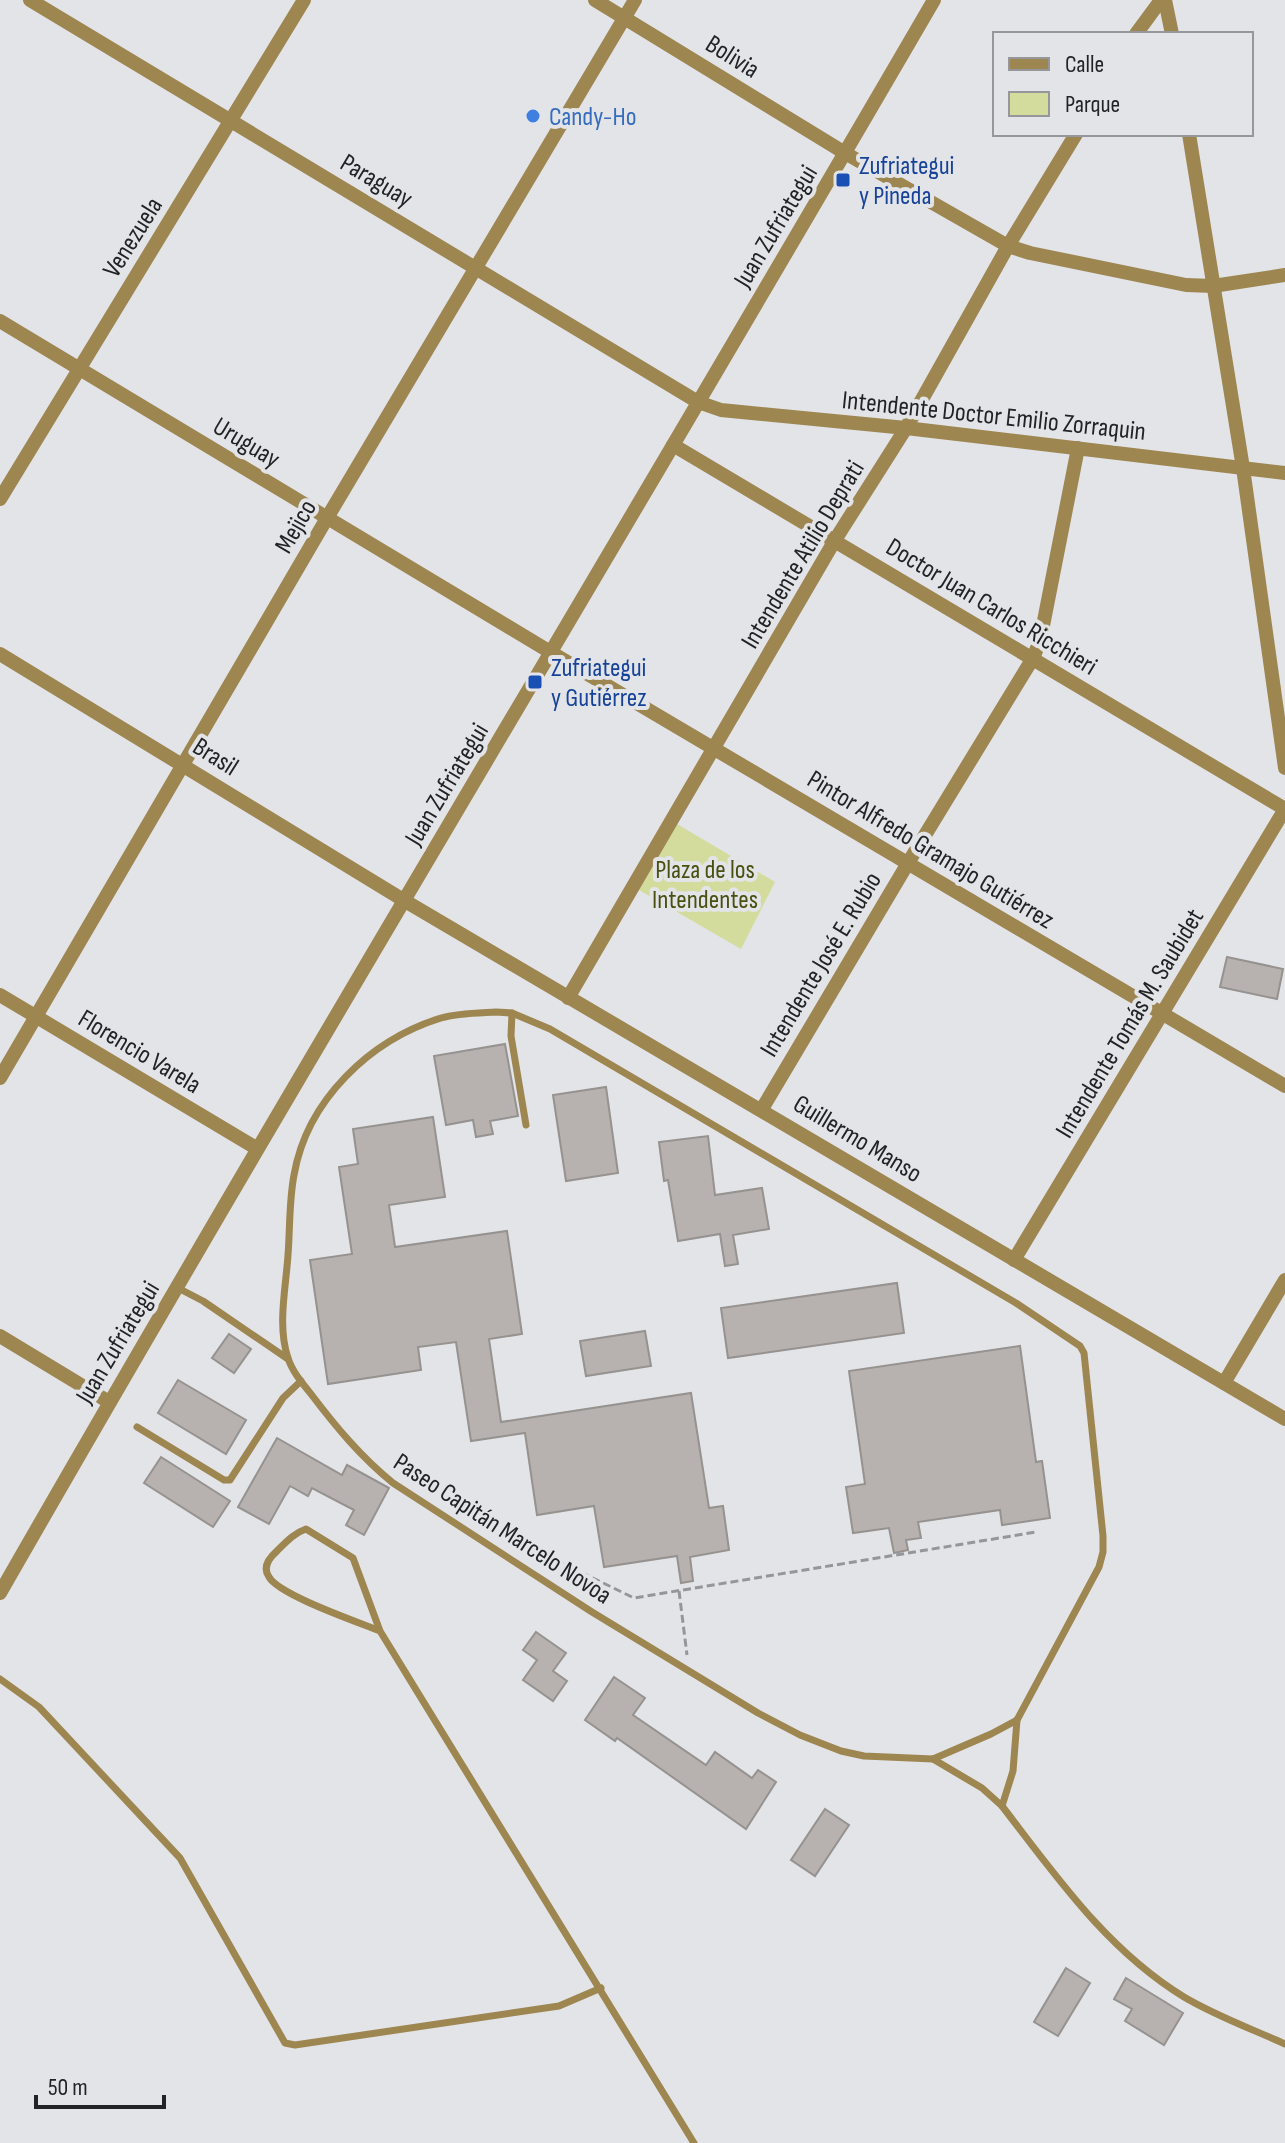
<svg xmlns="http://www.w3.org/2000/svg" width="1285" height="2143" viewBox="0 0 1285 2143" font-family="'Sofia Sans Condensed',sans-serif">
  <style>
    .green { fill: #d3dc9c }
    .building { fill: #b7b2b0; stroke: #96928f; stroke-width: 2 }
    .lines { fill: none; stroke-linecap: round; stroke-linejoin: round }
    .path { stroke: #949699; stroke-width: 3; stroke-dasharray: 8 4; stroke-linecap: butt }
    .service { stroke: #9e8651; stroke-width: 7 }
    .minor { stroke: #9e8651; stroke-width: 14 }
    .shop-dot { fill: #3f7fe0; stroke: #e2e4e8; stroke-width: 3 }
    .transit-dot { fill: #1a4fb4; stroke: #e2e4e8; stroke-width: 3 }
    .labels { text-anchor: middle; stroke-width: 8; stroke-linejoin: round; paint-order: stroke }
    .street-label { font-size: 26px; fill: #222324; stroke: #e2e4e8 }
    .shop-label { font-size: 26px; fill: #366cbe; stroke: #e2e4e8; text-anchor: start }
    .transit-label { font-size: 26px; fill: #164399; stroke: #e2e4e8; text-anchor: start }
    .park-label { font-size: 26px; fill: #494f0f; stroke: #e2e4e8 }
  </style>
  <rect width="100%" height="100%" fill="#e2e4e8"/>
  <!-- green -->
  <path class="green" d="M677 824 775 882 741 949 639 890Z"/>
  <!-- building -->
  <g class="building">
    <path d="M1227 957 1283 969 1277 999 1220 987Z"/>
    <path d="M505 1044 518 1116 490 1121 493 1134 476 1137 473 1120 446 1125 434 1056Z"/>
    <path d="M606 1087 618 1173 566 1181 553 1095Z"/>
    <path d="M433 1117 445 1197 389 1205 395 1247 507 1231 522 1334 489 1339 501 1422 691 1393 709 1508 723 1506 729 1550 690 1557 693 1581 681 1583 677 1556 604 1567 594 1506 537 1515 525 1433 471 1441 456 1342 418 1347 421 1370 328 1384 310 1260 352 1254 339 1167 358 1164 353 1129Z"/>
    <path d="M708 1136 715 1195 762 1188 769 1229 733 1235 738 1264 725 1266 720 1234 678 1241 668 1180 664 1181 659 1142Z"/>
    <path d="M897 1283 904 1333 728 1358 721 1308Z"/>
    <path d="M645 1331 651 1366 586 1376 580 1341Z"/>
    <path d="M229 1334 251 1349 234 1373 212 1358Z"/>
    <path d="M1020 1346 1036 1462 1042 1461 1050 1518 1002 1525 1000 1510 918 1522 921 1538 906 1540 908 1550 894 1553 889 1528 853 1533 846 1487 865 1484 849 1371Z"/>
    <path d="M178 1380 246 1420 226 1454 158 1413Z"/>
    <path d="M277 1438 342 1475 347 1465 389 1488 364 1535 346 1525 354 1510 312 1488 308 1496 290 1486 269 1524 238 1507Z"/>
    <path d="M161 1457 230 1501 213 1527 144 1483Z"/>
    <path d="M536 1632 566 1653 553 1671 567 1681 553 1701 523 1680 537 1660 523 1650Z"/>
    <path d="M614 1677 645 1698 633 1715 706 1765 715 1752 752 1778 758 1770 776 1782 746 1829 617 1738 615 1741 585 1720Z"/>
    <path d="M825 1809 849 1825 815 1876 791 1860Z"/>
    <path d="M1066 1968 1090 1983 1058 2036 1034 2022Z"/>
    <path d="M1126 1978 1183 2013 1164 2045 1125 2021 1132 2009 1114 1999Z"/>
  </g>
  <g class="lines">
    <!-- path -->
    <g class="path">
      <path d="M560 1562 634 1598 1036 1532"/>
      <path d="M679 1591 687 1655"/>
    </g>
    <!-- service -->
    <g class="service">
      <path d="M496 1012 512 1013 550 1029 1016 1303 1080 1346 1084 1353 1103 1536V1552L1099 1567 1017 1720 991 1734 933 1759 864 1756 841 1751 800 1735 758 1713 592 1612 393 1483C361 1457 336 1427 311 1394 302 1383 292 1371 288 1358 277 1326 286 1287 288 1255 290 1229 289 1201 294 1175 307 1100 370 1040 441 1018 458 1013 478 1013 496 1012Z"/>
      <path d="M512 1013 511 1036 526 1125"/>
      <path d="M178 1288 203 1301 288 1359"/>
      <path d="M137 1427 224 1480H230L283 1398 301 1381"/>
      <path d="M380 1631C358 1622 279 1595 269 1577 262 1567 269 1558 277 1551 286 1542 294 1533 306 1529L353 1558 380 1631 694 2143"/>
      <path d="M0 1679 39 1707 180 1858 285 2043 295 2045 559 2006 601 1988"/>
      <path d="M1017 1720 1013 1771 1002 1806C1056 1876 1107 1950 1184 1997 1216 2016 1252 2029 1285 2044"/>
      <path d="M933 1759 982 1788 1002 1806"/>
    </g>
    <!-- minor -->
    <g class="minor">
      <path d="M30 0 698 402 721 410 906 428 1285 473"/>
      <path d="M595 0 845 153 1008 246 1030 253 1186 285 1213 286 1285 275"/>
      <path d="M1165 0 1172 34"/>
      <path d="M1136 34 1161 0"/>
      <path d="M1189 134 1243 468 1285 768"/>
      <path d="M0 321 552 653 1285 1086"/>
      <path d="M673 445 1285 809 1014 1260"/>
      <path d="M0 499 304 0"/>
      <path d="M0 654 405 901 1285 1419"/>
      <path d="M0 995 256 1148"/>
      <path d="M568 998 835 540 906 428 1008 246 1076 134"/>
      <path d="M0 1078 327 518 635 0"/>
      <path d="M762 1109 908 863 1033 658 1040 641 1078 448"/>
      <path d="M0 1336 109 1402"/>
      <path d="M1224 1383 1285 1280"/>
      <path d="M0 1593C306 1059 625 532 934 0"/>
    </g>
  </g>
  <!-- markers -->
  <circle class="shop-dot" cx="533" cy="116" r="8"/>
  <g class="transit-dot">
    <rect x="835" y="172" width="16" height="16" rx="4"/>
    <rect x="527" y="674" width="16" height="16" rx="4"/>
  </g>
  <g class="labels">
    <!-- street labels -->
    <g class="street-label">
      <text transform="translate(733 56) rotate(32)" y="9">Bolivia</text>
      <text transform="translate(377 180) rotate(31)" y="9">Paraguay</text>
      <text transform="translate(775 226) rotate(-59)" y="9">Juan Zufriategui</text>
      <text transform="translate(132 237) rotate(-58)" y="9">Venezuela</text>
      <text transform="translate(994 415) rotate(6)" y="9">Intendente Doctor Emilio Zorraquin</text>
      <text transform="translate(247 442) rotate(31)" y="9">Uruguay</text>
      <text transform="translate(295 526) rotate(-60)" y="9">Mejico</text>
      <text transform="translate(802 554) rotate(-59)" y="9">Intendente Atilio Deprati</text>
      <text transform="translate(992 606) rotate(31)" y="9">Doctor Juan Carlos Ricchieri</text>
      <text transform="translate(216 756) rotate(32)" y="9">Brasil</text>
      <text transform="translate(446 784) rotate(-59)" y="9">Juan Zufriategui</text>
      <text transform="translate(931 849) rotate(31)" y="9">Pintor Alfredo Gramajo Gutiérrez</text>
      <text transform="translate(820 964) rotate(-59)" y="9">Intendente José E. Rubio</text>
      <text transform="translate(1129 1023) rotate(-59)" y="9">Intendente Tomás M. Saubidet</text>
      <text transform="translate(140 1051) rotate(31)" y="9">Florencio Varela</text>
      <text transform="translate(858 1138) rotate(31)" y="9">Guillermo Manso</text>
      <text transform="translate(117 1342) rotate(-59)" y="9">Juan Zufriategui</text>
      <text transform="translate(503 1528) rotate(33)" y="9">Paseo Capitán Marcelo Novoa</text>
    </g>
    <!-- shop labels -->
    <g class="shop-label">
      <text x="549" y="125">Candy-Ho</text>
    </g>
    <!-- transit labels -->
    <g class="transit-label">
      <text x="859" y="174">Zufriategui<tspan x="859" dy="30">y Pineda</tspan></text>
      <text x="551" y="676">Zufriategui<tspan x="551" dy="30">y Gutiérrez</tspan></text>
    </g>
    <!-- park labels -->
    <g class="park-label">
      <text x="705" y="878">Plaza de los<tspan x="705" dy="30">Intendentes</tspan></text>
    </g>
  </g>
  <!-- legend -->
  <rect x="993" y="32" width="260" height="104" fill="#e2e4e8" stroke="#95979a" stroke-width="2"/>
  <rect x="1009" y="58" width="40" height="12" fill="#9e8651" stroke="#95979a" stroke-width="2"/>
  <text x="1065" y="72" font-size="24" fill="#222324">Calle</text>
  <rect x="1009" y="92" width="40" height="24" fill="#d3dc9c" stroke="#95979a" stroke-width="2"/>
  <text x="1065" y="112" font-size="24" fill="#222324">Parque</text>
  <!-- scale -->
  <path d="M36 2095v12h128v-12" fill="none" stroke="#222324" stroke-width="4"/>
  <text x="48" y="2095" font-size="24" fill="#222324" stroke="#e2e4e8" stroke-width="6" paint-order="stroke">50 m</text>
</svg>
